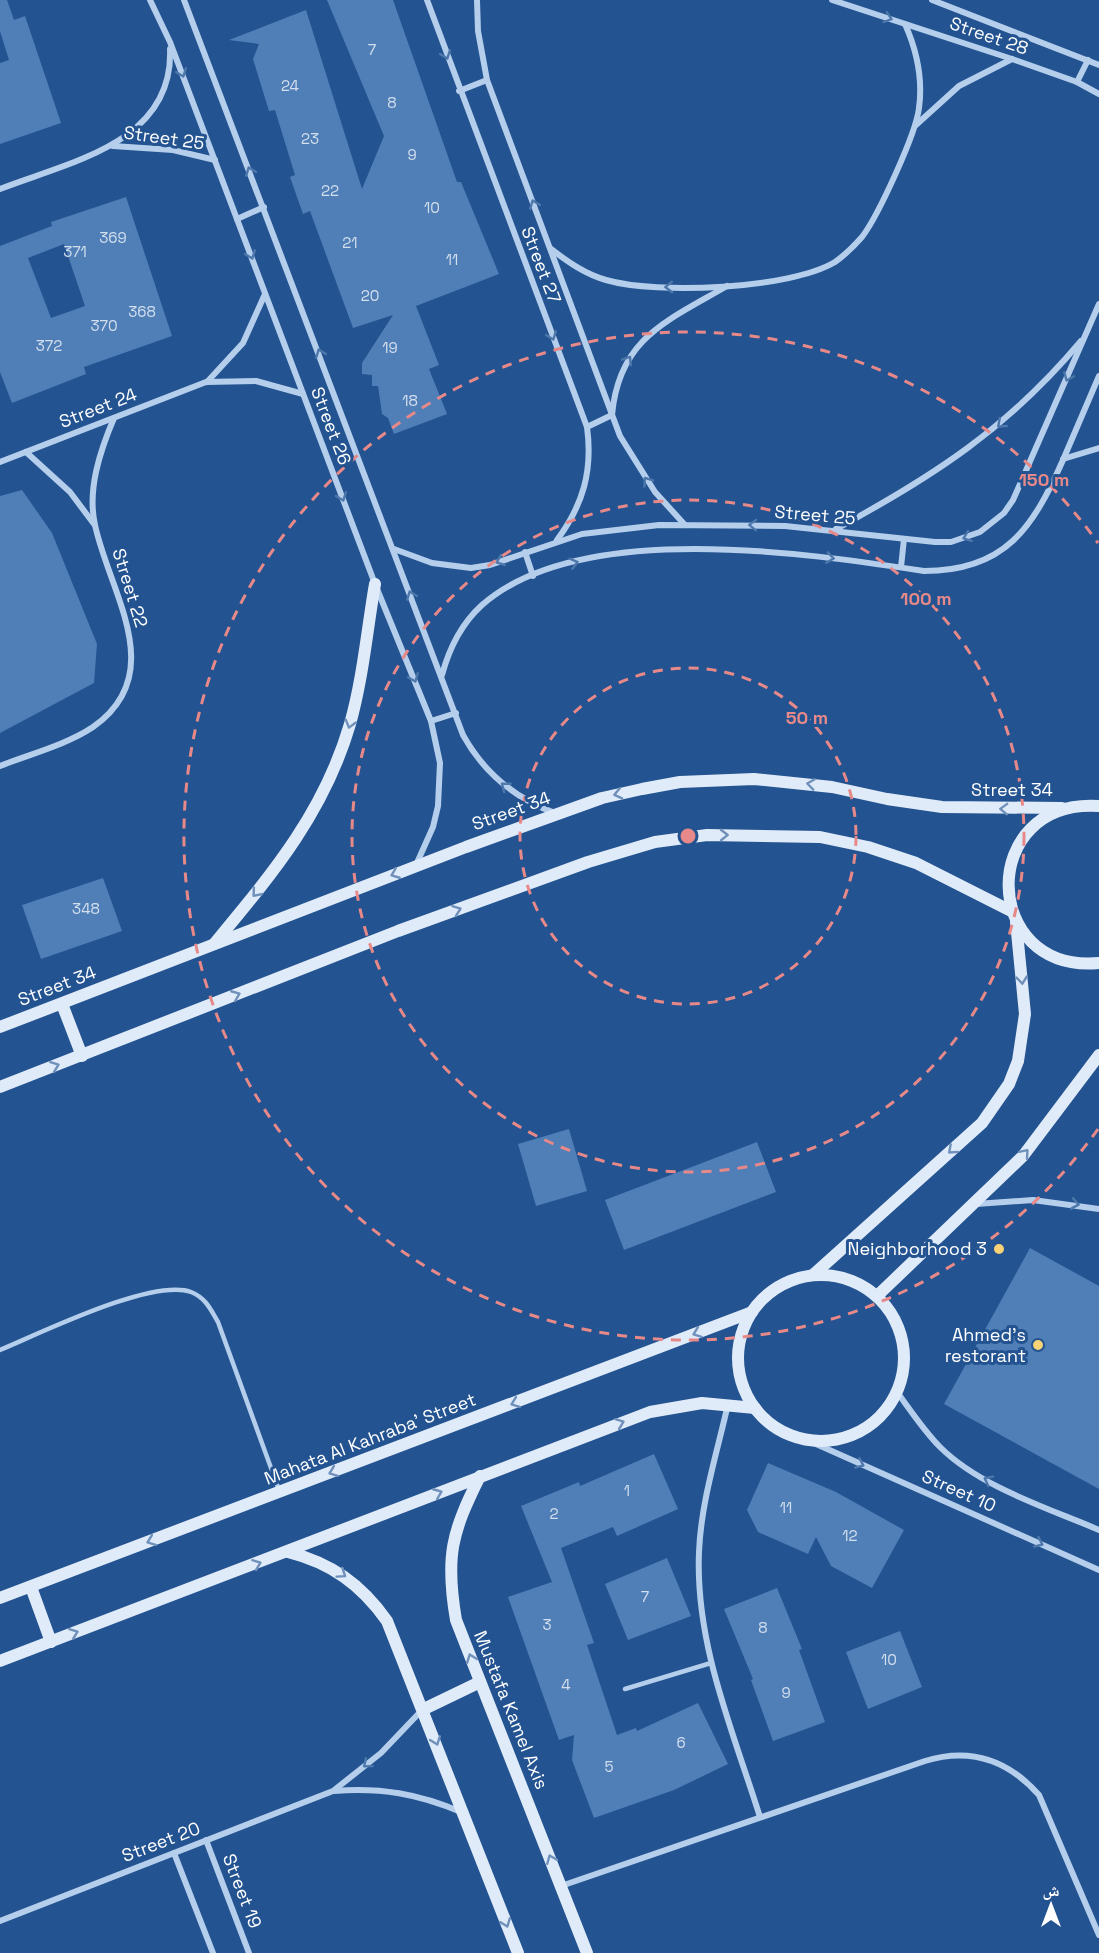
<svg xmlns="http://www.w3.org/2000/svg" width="1099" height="1953" viewBox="0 0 1099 1953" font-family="'Space Grotesk','Noto Naskh Arabic',sans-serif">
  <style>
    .building { fill: #507fb8; fill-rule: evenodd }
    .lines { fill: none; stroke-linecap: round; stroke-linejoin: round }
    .lane { stroke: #b4ceec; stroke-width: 4.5 }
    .street { stroke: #b4ceec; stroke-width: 6 }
    .secondary { stroke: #e0ebf9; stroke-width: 12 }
    .oneway { stroke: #4e78ac }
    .oneway2 { stroke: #6f90ba }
    .ring { fill: none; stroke: #e88989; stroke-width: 3; stroke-dasharray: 10 8 }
    .poi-dot { fill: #f7d277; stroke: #235390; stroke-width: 2 }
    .labels { text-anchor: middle; stroke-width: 6; stroke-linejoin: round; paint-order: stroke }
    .number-label { font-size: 15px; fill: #d3dfed }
    .street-label { font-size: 18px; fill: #fff; stroke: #235390 }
    .poi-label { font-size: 18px; fill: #fff; stroke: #235390; text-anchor: end }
    .centre { fill: #e88989; stroke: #235390; stroke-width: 3 }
    .ring-label { font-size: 18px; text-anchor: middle; font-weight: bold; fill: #e88989; stroke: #235390; stroke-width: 6; stroke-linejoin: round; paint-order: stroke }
  </style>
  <rect width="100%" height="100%" fill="#235390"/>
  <!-- building -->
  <g class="building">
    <path d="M0 0H7L14 20 25 16 61 123 0 144V63L9 60 0 31Z"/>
    <path d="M327 0H393L457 182H461L499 274 416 306 439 365 429 369 447 414 394 434 388 418 382 414 378 386H372V375L362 374V363L393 315 353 328 310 211 303 214 290 177 295 175 275 110 269 111 253 59 259 44 229 40 306 10 362 189 384 136Z"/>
    <path d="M126 197 172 336 84 367 86 374 12 403 0 372V246L52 226 51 222ZM64 244 85 306 51 318 28 258Z"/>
    <path d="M22 490 52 533 97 644 94 683 0 733V496Z"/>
    <path d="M103 878 122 931 41 959 22 905Z"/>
    <path d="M569 1129 587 1191 536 1206 518 1144Z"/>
    <path d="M757 1142 776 1192 624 1250 605 1200Z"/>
    <path d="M1030 1248 1099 1286V1489L944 1404Z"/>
    <path d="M654 1454 678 1509 617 1536 613 1527 561 1548 594 1643 587 1645 617 1735 636 1728 637 1731 698 1703 728 1764 674 1790 594 1818 572 1760 574 1735 559 1740 508 1597 552 1582 521 1506 579 1482 580 1486Z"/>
    <path d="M768 1463 836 1492 904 1530 872 1588 831 1566 816 1537 808 1554 758 1532 747 1510Z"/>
    <path d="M667 1558 691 1616 628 1640 605 1584Z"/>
    <path d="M777 1588 802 1649 799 1650 825 1722 773 1741 751 1680 753 1679 724 1609Z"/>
    <path d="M900 1631 922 1687 868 1709 846 1652Z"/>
  </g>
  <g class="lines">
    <!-- lane -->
    <g class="lane">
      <path d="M0 1350C41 1333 152 1278 191 1292 206 1298 211 1310 218 1322L279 1490"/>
      <path d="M625 1689 711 1663"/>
    </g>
    <!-- street -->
    <g class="street">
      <path d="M150 0 170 42 375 584 431 721 440 763 438 806 433 827 416 865"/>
      <path d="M184 0 463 735C484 773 514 798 555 813"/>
      <path d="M427 0 587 427C593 471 583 505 557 540"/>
      <path d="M477 0 478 31 487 80 620 436 655 492 685 525"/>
      <path d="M832 0 1012 59 1077 82 1099 94"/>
      <path d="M932 0 1099 65"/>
      <path d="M1077 82 1088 60"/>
      <path d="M459 91 487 80"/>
      <path d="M916 125 959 86 1012 59"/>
      <path d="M113 146 173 150 215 160"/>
      <path d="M0 189C69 162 174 143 170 49"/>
      <path d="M237 219 264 207"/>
      <path d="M551 249C568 262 585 274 606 280 657 295 790 289 835 262 845 255 854 246 862 237 878 216 916 134 919 108 923 79 917 51 905 24"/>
      <path d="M207 382 243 343 265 294"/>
      <path d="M587 427 612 415C619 338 667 321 727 286"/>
      <path d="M26 452 70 492 94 524"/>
      <path d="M1063 459 1099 448"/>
      <path d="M0 462 206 382 256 381 303 394"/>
      <path d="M836 529C934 476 1008 428 1081 341"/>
      <path d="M394 549 432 563 471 568 490 565 582 534 659 525 785 526 935 542H951L980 532 1004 513 1013 500 1099 304"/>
      <path d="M525 552 533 576"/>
      <path d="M901 567 904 539"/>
      <path d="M442 675C449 649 461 624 482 605 580 519 805 553 924 571 1005 571 1033 528 1063 460 1075 432 1087 404 1099 376"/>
      <path d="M431 721 456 713"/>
      <path d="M0 766C30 754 66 745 93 727 170 673 109 592 95 525 87 490 100 451 114 418"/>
      <path d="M976 1204 1033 1200 1099 1209"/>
      <path d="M897 1392C911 1411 924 1431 940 1447 980 1487 1048 1508 1099 1530"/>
      <path d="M728 1404C717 1453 701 1502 699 1552 695 1644 733 1731 760 1817"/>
      <path d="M807 1440 1099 1570"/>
      <path d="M334 1791C380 1787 419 1794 461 1812"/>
      <path d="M206 1840 249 1953"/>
      <path d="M174 1853 213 1953"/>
      <path d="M561 1886 925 1761C971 1747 1008 1760 1039 1795L1099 1935"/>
      <path d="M0 1921 333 1791 381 1753 423 1709"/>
    </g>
    <!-- secondary -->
    <g class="secondary">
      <path d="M1099 806C977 798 980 974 1099 963"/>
      <path d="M214 944C272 874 324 813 350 724 363 678 367 630 375 584"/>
      <path d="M62 1004 82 1056"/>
      <path d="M0 1027 466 847 602 798 642 789 680 782 754 779 832 787 887 799 942 807 1062 808"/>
      <path d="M0 1087 398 931 588 862 655 842 707 835 820 837 868 847 916 863 1011 911"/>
      <path d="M813 1275 982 1123 1009 1084 1018 1061 1025 1014 1016 922"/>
      <circle cx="821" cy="1358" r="83"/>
      <path d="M877 1296 1023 1156 1099 1055"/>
      <path d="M480 1476C452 1532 445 1556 456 1620L587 1953"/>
      <path d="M288 1552C331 1563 361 1584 387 1621L518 1953"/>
      <path d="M31 1587 51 1642"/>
      <path d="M0 1598 752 1312"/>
      <path d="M0 1661 650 1412 702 1403 755 1408"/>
      <path d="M424 1709 480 1682"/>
    </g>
  </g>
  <!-- one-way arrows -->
  <defs><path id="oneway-chevron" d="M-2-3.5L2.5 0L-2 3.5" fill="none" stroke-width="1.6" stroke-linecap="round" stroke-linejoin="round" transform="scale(1.5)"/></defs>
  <g class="oneway">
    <use href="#oneway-chevron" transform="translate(888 18) rotate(18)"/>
    <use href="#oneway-chevron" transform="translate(446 55) rotate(70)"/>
    <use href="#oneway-chevron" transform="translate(182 73) rotate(69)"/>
    <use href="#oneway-chevron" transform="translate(250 171) rotate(-111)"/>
    <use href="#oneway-chevron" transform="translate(534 204) rotate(-111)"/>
    <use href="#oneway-chevron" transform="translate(251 255) rotate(69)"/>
    <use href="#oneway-chevron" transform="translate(669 287) rotate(179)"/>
    <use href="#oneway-chevron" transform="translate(552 336) rotate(69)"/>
    <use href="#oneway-chevron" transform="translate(320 353) rotate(-111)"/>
    <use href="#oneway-chevron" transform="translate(628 360) rotate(-57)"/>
    <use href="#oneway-chevron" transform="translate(1068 377) rotate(113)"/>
    <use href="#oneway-chevron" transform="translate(1001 424) rotate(139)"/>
    <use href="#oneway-chevron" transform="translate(647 481) rotate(-125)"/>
    <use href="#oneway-chevron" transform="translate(342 497) rotate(69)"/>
    <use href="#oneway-chevron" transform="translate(753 525) rotate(-178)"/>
    <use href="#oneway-chevron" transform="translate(967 537) rotate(160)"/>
    <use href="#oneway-chevron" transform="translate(830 558) rotate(8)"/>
    <use href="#oneway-chevron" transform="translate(500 561) rotate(160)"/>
    <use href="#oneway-chevron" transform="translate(574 563) rotate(-14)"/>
    <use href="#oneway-chevron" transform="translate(411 595) rotate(-111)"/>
    <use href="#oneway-chevron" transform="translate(414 678) rotate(68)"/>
    <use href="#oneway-chevron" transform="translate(505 786) rotate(-142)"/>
    <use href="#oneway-chevron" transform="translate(1075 1204) rotate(10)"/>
    <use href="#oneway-chevron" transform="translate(860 1464) rotate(24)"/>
    <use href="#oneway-chevron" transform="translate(988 1480) rotate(-153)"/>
    <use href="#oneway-chevron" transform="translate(1039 1543) rotate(24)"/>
    <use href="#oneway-chevron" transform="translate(367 1764) rotate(140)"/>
  </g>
  <g class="oneway2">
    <use href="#oneway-chevron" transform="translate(350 724) rotate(106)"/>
    <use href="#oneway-chevron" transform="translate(811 784) rotate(-172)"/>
    <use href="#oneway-chevron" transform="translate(618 794) rotate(167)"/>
    <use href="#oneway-chevron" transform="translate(1004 809) rotate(-178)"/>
    <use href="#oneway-chevron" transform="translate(724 835) rotate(-1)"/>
    <use href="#oneway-chevron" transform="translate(395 874) rotate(158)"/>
    <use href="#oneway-chevron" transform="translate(256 893) rotate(130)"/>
    <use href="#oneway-chevron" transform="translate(457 910) rotate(-20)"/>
    <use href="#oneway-chevron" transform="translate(1022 980) rotate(84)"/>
    <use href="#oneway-chevron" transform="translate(236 995) rotate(-22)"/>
    <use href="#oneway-chevron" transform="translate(55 1066) rotate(-21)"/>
    <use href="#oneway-chevron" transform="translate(952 1150) rotate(138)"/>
    <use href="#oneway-chevron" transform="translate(1025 1153) rotate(-49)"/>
    <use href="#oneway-chevron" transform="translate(697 1333) rotate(159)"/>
    <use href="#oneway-chevron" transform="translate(515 1403) rotate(159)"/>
    <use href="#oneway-chevron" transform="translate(620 1423) rotate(-21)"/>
    <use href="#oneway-chevron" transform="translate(333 1472) rotate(159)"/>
    <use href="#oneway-chevron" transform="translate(438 1493) rotate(-22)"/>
    <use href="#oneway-chevron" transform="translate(151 1541) rotate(159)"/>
    <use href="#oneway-chevron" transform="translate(257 1564) rotate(-21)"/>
    <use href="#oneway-chevron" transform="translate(342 1574) rotate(34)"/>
    <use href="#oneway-chevron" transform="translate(74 1633) rotate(-21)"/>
    <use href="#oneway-chevron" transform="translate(471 1658) rotate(-111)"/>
    <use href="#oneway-chevron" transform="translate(436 1741) rotate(69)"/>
    <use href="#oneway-chevron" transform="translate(551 1859) rotate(-112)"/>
    <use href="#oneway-chevron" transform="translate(506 1923) rotate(69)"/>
  </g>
  <!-- distance rings -->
  <g class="ring">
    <circle cx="688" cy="836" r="168"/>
    <circle cx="688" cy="836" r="336"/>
    <path d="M1098 1129A504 504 0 1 1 1098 543"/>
  </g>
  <!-- markers -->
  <g class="poi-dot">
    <circle cx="999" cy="1249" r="6"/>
    <circle cx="1038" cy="1345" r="6"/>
  </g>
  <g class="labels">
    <!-- number labels -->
    <g class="number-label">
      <text x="372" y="55">7</text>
      <text x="290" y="91">24</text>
      <text x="392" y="108">8</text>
      <text x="310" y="144">23</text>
      <text x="412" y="160">9</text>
      <text x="330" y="196">22</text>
      <text x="432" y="213">10</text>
      <text x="113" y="243">369</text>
      <text x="350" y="248">21</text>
      <text x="75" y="257">371</text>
      <text x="452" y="265">11</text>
      <text x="370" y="301">20</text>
      <text x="142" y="317">368</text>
      <text x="104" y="331">370</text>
      <text x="49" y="351">372</text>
      <text x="390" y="353">19</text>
      <text x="410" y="406">18</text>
      <text x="86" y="914">348</text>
      <text x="627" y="1496">1</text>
      <text x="786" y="1513">11</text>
      <text x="554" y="1519">2</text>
      <text x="850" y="1541">12</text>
      <text x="645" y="1602">7</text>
      <text x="547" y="1630">3</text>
      <text x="763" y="1633">8</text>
      <text x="889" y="1665">10</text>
      <text x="566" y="1690">4</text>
      <text x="786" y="1698">9</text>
      <text x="681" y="1748">6</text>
      <text x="609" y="1772">5</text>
    </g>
    <!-- street labels -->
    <g class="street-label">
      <text transform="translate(989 36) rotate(19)" y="6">Street 28</text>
      <text transform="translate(164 138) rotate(8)" y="6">Street 25</text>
      <text transform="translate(541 265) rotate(69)" y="6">Street 27</text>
      <text transform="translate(98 408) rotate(-21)" y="6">Street 24</text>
      <text transform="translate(331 426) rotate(69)" y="6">Street 26</text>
      <text transform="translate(815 515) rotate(5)" y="6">Street 25</text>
      <text transform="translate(130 588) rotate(73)" y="6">Street 22</text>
      <text x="1012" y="796">Street 34</text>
      <text transform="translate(511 811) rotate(-20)" y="6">Street 34</text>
      <text transform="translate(57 986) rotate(-21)" y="6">Street 34</text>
      <text transform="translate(370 1439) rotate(-21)" y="6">Mahata Al Kahraba' Street</text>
      <text transform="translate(959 1491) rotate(24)" y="6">Street 10</text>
      <text transform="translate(511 1710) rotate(68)" y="6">Mustafa Kamel Axis</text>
      <text transform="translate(161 1842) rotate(-21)" y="6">Street 20</text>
      <text transform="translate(242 1891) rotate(69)" y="6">Street 19</text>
    </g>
    <!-- poi labels -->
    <g class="poi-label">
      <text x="987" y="1255">Neighborhood 3</text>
      <text x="1026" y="1341">Ahmed's<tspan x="1026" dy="21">restorant</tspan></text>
    </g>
  </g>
  <circle cx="688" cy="836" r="9" class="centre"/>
  <g class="ring-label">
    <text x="1044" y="486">150 m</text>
    <text x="926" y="605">100 m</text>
    <text x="807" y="724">50 m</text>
  </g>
  <!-- north arrow -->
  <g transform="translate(1051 1905)" stroke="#235390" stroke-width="4.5" paint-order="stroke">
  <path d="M0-4.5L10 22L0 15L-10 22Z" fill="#ffffff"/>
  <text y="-9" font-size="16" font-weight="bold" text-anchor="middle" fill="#ffffff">ش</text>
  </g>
</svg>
